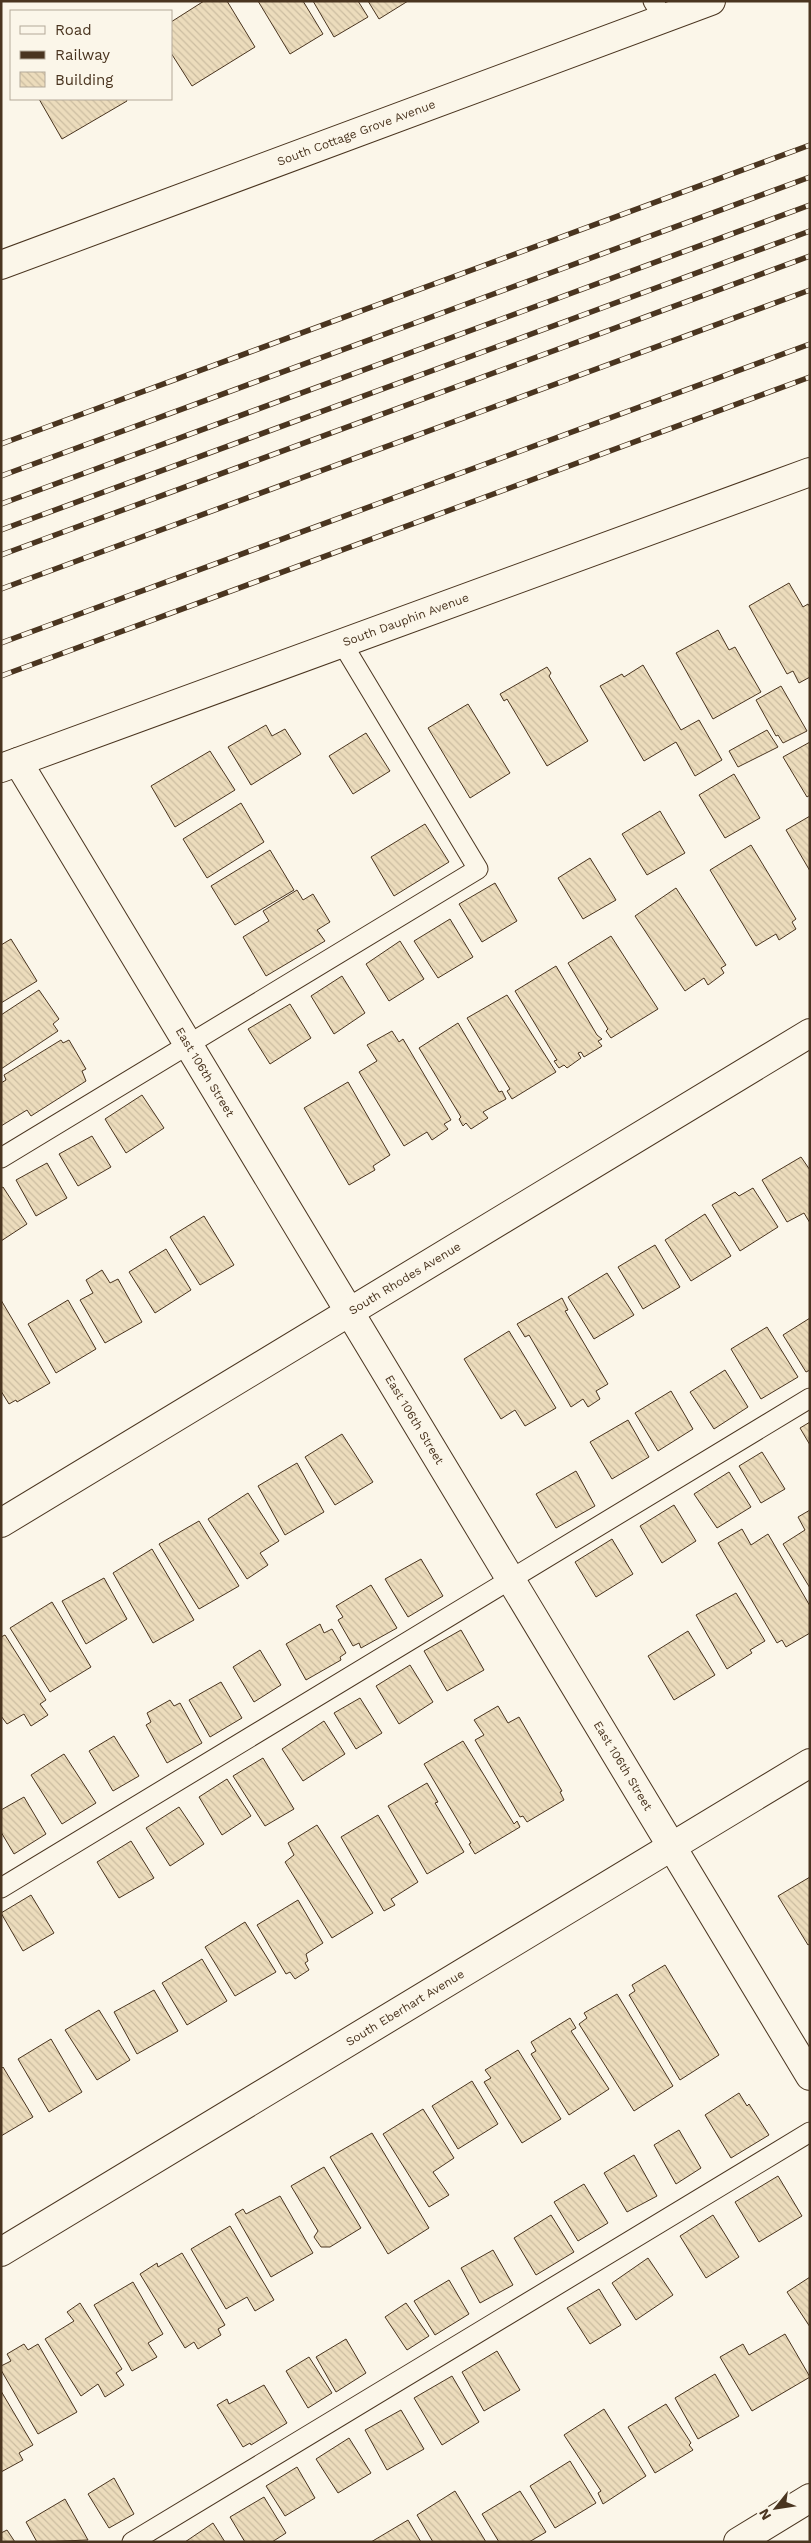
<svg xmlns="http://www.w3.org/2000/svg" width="811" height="2543" viewBox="0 0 811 2543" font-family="'Work Sans',sans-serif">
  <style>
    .building { fill: url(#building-back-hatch); stroke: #4a3520 }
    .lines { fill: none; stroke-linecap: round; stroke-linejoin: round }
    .service-casing { stroke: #4a3520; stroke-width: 21 }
    .minor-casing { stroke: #4a3520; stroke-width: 30 }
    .tertiary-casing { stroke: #4a3520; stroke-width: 30 }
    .service { stroke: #fbf6e9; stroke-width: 19 }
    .minor { stroke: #fbf6e9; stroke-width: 28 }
    .tertiary { stroke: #fbf6e9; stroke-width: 28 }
    .rail-casing { stroke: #4a3520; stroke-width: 5.5 }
    .rail { stroke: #fbf6e9; stroke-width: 4; stroke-dasharray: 11; stroke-linecap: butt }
    .labels { text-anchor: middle; stroke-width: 4; stroke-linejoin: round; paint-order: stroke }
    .street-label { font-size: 12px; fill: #4a3520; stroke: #fbf6e9 }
  </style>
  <defs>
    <pattern id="building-back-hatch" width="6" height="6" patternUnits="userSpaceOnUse" patternTransform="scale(1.25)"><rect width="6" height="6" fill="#ecdcbc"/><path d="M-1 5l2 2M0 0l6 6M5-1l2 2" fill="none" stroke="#ccbda1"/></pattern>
  </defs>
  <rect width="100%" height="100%" fill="#fbf6e9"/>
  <!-- building -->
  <g class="building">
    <path d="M204 1H227L255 47 192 86 171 53V22Z"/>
    <path d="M258 1H303L323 34 290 54Z"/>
    <path d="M313 1H358L368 17 334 37Z"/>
    <path d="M368 1H408L379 19Z"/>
    <path d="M39 99H126L127 101 62 139Z"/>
    <path d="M789 583 803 607 808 604 810 607V677L799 683 793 671 787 674 749 606Z"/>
    <path d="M718 630 729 650 735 647 761 692 713 719 676 653Z"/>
    <path d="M643 665 681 730 699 720 722 760 695 776 676 742 644 761 600 686 622 674 624 677Z"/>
    <path d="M547 667 551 673 549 676 588 741 547 766 507 699 504 701 500 694Z"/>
    <path d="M781 686 807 731 783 743 778 735 776 736 756 700Z"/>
    <path d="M468 704 510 773 470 798 428 728Z"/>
    <path d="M266 725 272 736 285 729 301 754 251 785 228 747Z"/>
    <path d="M767 730 778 747 738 767 729 751Z"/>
    <path d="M366 733 390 771 353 794 329 756Z"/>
    <path d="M810 742V795L807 797 783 757Z"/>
    <path d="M210 751 235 790 175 827 151 786Z"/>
    <path d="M734 774 760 818 725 838 699 795Z"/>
    <path d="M241 803 264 842 207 878 183 839Z"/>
    <path d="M660 811 685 853 647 875 622 834Z"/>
    <path d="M810 816V871L786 830Z"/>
    <path d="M425 824 449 862 394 896 371 857Z"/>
    <path d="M751 845 796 919 792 922 796 929 779 940 776 934 756 946 710 870Z"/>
    <path d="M270 850 294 890 235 925 211 886Z"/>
    <path d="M590 858 616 900 583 919 558 878Z"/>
    <path d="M495 883 517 921 482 942 459 904Z"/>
    <path d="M676 888 726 965 721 968 724 973 708 985 704 978 685 991 635 916Z"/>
    <path d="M297 890 303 900 313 894 330 922 317 930 325 941 266 976 243 937 269 921 263 911Z"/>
    <path d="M450 919 473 957 438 978 414 941Z"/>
    <path d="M611 936 658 1009 611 1038 606 1031 608 1029 568 963Z"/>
    <path d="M11 939 37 981 1 1003V945Z"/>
    <path d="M400 941 424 979 389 1001 366 964Z"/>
    <path d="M556 966 597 1035 602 1039 598 1041 602 1046 584 1057 581 1052 578 1053 581 1058 567 1068 564 1065 559 1068 554 1061 557 1060 515 991Z"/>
    <path d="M342 976 365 1013 334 1034 311 996Z"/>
    <path d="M39 990 59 1019 53 1024 58 1031 1 1069V1015Z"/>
    <path d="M507 995 556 1072 512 1099 507 1091 510 1089 467 1018Z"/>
    <path d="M290 1004 311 1038 270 1064 248 1029Z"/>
    <path d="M458 1023 499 1092 502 1091 506 1099 483 1112 488 1118 471 1129 466 1123 463 1126 459 1119 461 1117 419 1048Z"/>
    <path d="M392 1031 399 1042 403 1039 451 1120 444 1124 448 1129 432 1140 427 1132 404 1146 359 1072 377 1061 367 1045Z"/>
    <path d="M61 1040 63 1043 69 1040 86 1069 82 1071 86 1081 31 1116 27 1110 1 1126V1083L6 1080 4 1075Z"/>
    <path d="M348 1082 390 1155 373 1166 375 1170 349 1185 304 1108Z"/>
    <path d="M142 1095 164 1128 126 1153 105 1119Z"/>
    <path d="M92 1136 111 1167 78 1186 59 1154Z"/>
    <path d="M801 1157 810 1170V1223L804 1213 787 1222 762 1180Z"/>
    <path d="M47 1163 67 1198 36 1216 16 1180Z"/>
    <path d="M3 1187 27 1224 1 1241V1188Z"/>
    <path d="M753 1188 778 1227 740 1251 712 1205 735 1192 739 1196Z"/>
    <path d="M705 1214 731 1256 691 1281 665 1240Z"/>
    <path d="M204 1216 234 1265 200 1285 170 1237Z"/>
    <path d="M655 1245 680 1287 643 1309 618 1267Z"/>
    <path d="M166 1249 191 1290 155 1313 129 1272Z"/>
    <path d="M102 1270 110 1283 118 1279 142 1322 105 1343 80 1300 93 1293 86 1280Z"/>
    <path d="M607 1273 634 1315 594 1339 568 1297Z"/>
    <path d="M562 1298 568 1310 565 1311 608 1384 596 1391 600 1399 588 1407 583 1399 571 1407 529 1335 525 1337 517 1324Z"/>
    <path d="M1 1300 50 1383 17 1402 16 1400 9 1404 1 1391Z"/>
    <path d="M68 1300 96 1349 56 1373 28 1324Z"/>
    <path d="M810 1318V1370L806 1372 783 1335Z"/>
    <path d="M767 1327 798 1377 761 1399 731 1349Z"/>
    <path d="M509 1331 556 1408 525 1426 515 1410 501 1419 464 1359Z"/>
    <path d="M725 1370 748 1407 714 1429 690 1392Z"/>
    <path d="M671 1391 693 1429 658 1451 635 1413Z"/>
    <path d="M628 1420 649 1457 612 1479 590 1442Z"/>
    <path d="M810 1422V1445L800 1428Z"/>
    <path d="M342 1434 373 1482 335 1505 305 1457Z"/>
    <path d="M762 1452 785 1489 761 1503 739 1466Z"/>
    <path d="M297 1463 324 1512 285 1535 258 1486Z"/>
    <path d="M576 1471 595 1506 556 1528 536 1494Z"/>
    <path d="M729 1472 751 1507 717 1528 694 1494Z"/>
    <path d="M248 1493 279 1541 260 1553 268 1565 247 1579 208 1519Z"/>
    <path d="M674 1505 696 1541 662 1563 640 1526Z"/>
    <path d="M810 1510V1588L783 1544 805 1530 798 1517Z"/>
    <path d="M199 1521 239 1586 199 1609 159 1544Z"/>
    <path d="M742 1529 751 1545 768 1534 810 1606V1633L786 1647 782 1640 777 1643 718 1543Z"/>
    <path d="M612 1539 633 1574 596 1597 575 1562Z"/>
    <path d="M152 1549 194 1620 153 1643 113 1573Z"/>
    <path d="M421 1559 443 1596 408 1617 385 1579Z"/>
    <path d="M104 1578 127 1619 86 1644 62 1601Z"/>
    <path d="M371 1585 397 1628 361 1648 359 1643 353 1646 338 1620 343 1617 336 1606Z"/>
    <path d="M736 1593 765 1641 750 1650 752 1653 727 1669 696 1615Z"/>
    <path d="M52 1602 91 1667 50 1692 10 1628Z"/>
    <path d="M320 1624 324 1633 332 1629 346 1653 340 1657 341 1660 306 1680 286 1644Z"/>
    <path d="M461 1630 484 1670 447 1691 424 1651Z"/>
    <path d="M688 1631 715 1675 674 1700 648 1656Z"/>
    <path d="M5 1635 46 1700 40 1704 48 1715 31 1726 24 1714 7 1724 1 1716V1637Z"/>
    <path d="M260 1650 281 1685 254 1702 233 1667Z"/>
    <path d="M410 1665 433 1702 399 1724 376 1686Z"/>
    <path d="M221 1682 242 1718 210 1737 189 1700Z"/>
    <path d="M360 1698 382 1733 356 1749 334 1713Z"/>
    <path d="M170 1700 174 1706 180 1703 202 1743 167 1763 146 1725 151 1722 147 1713Z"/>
    <path d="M498 1706 508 1723 519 1717 562 1791 560 1792 564 1800 527 1822 523 1816 520 1817 475 1740 484 1735 474 1720Z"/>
    <path d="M324 1721 345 1754 303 1781 282 1749Z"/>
    <path d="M114 1736 139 1776 113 1791 89 1751Z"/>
    <path d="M463 1741 514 1824 517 1821 520 1827 475 1854 469 1844 471 1843 424 1764Z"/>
    <path d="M64 1754 96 1803 62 1824 31 1775Z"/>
    <path d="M263 1758 294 1809 265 1826 233 1776Z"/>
    <path d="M227 1779 251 1816 222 1835 199 1797Z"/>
    <path d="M427 1783 438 1802 435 1803 464 1852 427 1874 388 1806Z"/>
    <path d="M24 1797 46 1834 14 1854 1 1832V1810Z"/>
    <path d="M179 1807 204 1844 170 1866 146 1828Z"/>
    <path d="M378 1815 418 1882 391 1899 395 1905 384 1911 341 1837Z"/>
    <path d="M317 1825 373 1913 332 1938 285 1862 294 1855 288 1843Z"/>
    <path d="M131 1841 154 1878 119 1898 97 1862Z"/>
    <path d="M810 1877V1944L808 1945 778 1896Z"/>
    <path d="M31 1895 54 1933 23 1951 1 1913Z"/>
    <path d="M298 1900 323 1943 306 1954 308 1961 305 1963 309 1970 295 1979 290 1972 286 1974 257 1925Z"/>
    <path d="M245 1922 276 1972 235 1996 205 1947Z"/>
    <path d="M202 1959 227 2001 187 2025 162 1983Z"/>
    <path d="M665 1965 719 2055 680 2080 629 1995 635 1991 632 1985Z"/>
    <path d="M154 1990 178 2031 137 2054 114 2012Z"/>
    <path d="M617 1994 673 2086 634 2111 579 2024 587 2018 584 2013Z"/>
    <path d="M99 2010 130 2060 97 2080 65 2030Z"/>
    <path d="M570 2018 576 2028 571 2031 609 2089 569 2115 531 2054 536 2051 531 2042Z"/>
    <path d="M51 2039 82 2092 49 2112 18 2059Z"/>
    <path d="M518 2050 561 2119 522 2143 484 2082 491 2078 485 2070Z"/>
    <path d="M3 2067 33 2117 1 2136V2069Z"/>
    <path d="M472 2081 498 2124 458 2149 432 2106Z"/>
    <path d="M739 2093 747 2106 749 2104 769 2135 731 2158 705 2115Z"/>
    <path d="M423 2109 454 2158 433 2172 449 2195 429 2207 383 2134Z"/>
    <path d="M679 2130 701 2168 676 2184 654 2145Z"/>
    <path d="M372 2133 429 2228 388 2254 330 2157Z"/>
    <path d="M634 2155 657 2196 627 2212 604 2173Z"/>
    <path d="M324 2167 361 2228 330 2247H321L314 2237 318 2231 291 2186Z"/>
    <path d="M778 2176 802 2216 759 2242 735 2202Z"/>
    <path d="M584 2184 608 2223 578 2241 554 2202Z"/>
    <path d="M280 2196 313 2253 271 2277 235 2214 243 2209 246 2214Z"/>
    <path d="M551 2215 574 2252 536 2275 514 2238Z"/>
    <path d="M713 2215 739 2257 706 2278 680 2236Z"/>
    <path d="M230 2226 274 2300 255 2311 247 2297 226 2309 191 2249Z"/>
    <path d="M493 2250 513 2285 480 2303 461 2268Z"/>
    <path d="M182 2253 225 2325 218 2329 221 2335 198 2349 194 2342 185 2348 140 2274 157 2263 158 2267Z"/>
    <path d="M648 2258 673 2295 636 2320 612 2283Z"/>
    <path d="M810 2277V2327L787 2292Z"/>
    <path d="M449 2280 469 2314 435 2335 414 2301Z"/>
    <path d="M133 2282 163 2334 148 2343 157 2357 132 2371 94 2305Z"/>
    <path d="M599 2289 621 2325 590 2344 567 2308Z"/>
    <path d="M80 2303 122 2369 116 2373 124 2385 105 2397 98 2384 81 2396 45 2339 74 2321 67 2312Z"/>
    <path d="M406 2303 429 2336 407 2350 385 2317Z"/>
    <path d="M785 2334 810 2377 752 2411 720 2357 743 2344 749 2355Z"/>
    <path d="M346 2339 366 2373 336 2392 316 2357Z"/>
    <path d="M24 2344 28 2350 38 2344 77 2412 38 2434 1 2370V2366L11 2361 7 2354Z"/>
    <path d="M497 2351 520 2390 484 2411 462 2372Z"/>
    <path d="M309 2357 332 2393 308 2408 286 2371Z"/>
    <path d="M715 2374 739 2416 698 2439 675 2398Z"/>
    <path d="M452 2376 479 2422 442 2445 414 2398Z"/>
    <path d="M264 2385 287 2423 251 2445 250 2443 243 2447 217 2405 227 2399 229 2404Z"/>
    <path d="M1 2391 33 2445 19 2453 23 2460 1 2472Z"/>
    <path d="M666 2404 691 2443 689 2445 693 2450 655 2473 628 2427Z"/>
    <path d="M604 2409 646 2476 603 2504 598 2493 601 2491 564 2435Z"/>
    <path d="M401 2410 424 2449 387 2470 365 2430Z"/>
    <path d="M349 2438 371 2473 338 2493 316 2459Z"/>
    <path d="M570 2461 596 2503 555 2528 530 2486Z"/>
    <path d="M297 2467 315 2498 285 2516 266 2486Z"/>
    <path d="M114 2478 134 2514 109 2528 88 2494Z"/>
    <path d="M455 2491 486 2542H433L417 2515Z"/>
    <path d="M520 2491 546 2532 529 2542H499L482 2514Z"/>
    <path d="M264 2497 286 2533 272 2542H245L230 2517Z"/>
    <path d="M65 2499 88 2540 37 2542 26 2522Z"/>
    <path d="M408 2520 421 2542H371Z"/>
    <path d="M213 2523 225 2542H185Z"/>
    <path d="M7 2530 15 2542H1V2533Z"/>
  </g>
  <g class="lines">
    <!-- service casing -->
    <g class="service-casing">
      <g id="service">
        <path d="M653 1 664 19"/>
        <path d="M1 1158 478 869 342 643"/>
        <path d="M1 1888 810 1398"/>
        <path d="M132 2542 810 2132"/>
      </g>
    </g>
    <!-- minor casing -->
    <g class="minor-casing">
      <g id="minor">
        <path id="s1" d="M18 762 810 2076"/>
        <path id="s2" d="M1 768 810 472"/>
        <path id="s3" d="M1 1523 810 1033"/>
        <path id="s4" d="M1 2252 810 1763"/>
        <path d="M738 2542 810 2498"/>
      </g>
    </g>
    <!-- tertiary casing -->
    <g class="tertiary-casing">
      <g id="tertiary">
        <path id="s5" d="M1 265 711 1"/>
      </g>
    </g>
    <!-- service -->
    <use href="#service" class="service"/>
    <!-- minor -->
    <use href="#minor" class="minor"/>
    <!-- tertiary -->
    <use href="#tertiary" class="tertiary"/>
    <!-- rail casing -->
    <g class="rail-casing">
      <g id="rail">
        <path d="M1 444 810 145"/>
        <path d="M1 476 810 177"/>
        <path d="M1 504 810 205"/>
        <path d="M1 530 810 231"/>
        <path d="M1 555 810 256"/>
        <path d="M1 589 810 290"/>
        <path d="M1 643 810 344"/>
        <path d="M1 676 810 377"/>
      </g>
    </g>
    <!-- rail -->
    <use href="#rail" class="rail"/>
  </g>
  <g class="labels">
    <!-- street labels -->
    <g class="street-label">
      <text dy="4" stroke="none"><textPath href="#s5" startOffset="379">South Cottage Grove Avenue</textPath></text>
      <text dy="4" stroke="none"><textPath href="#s2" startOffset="431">South Dauphin Avenue</textPath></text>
      <text dy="4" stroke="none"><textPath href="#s1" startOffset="362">East 106th Street</textPath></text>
      <text dy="4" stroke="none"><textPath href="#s3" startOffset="472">South Rhodes Avenue</textPath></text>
      <text dy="4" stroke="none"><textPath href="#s1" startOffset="768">East 106th Street</textPath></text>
      <text dy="4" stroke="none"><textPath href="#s1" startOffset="1172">East 106th Street</textPath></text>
      <text dy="4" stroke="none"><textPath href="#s4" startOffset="472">South Eberhart Avenue</textPath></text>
    </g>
  </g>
  <!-- border -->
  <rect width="811" height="2543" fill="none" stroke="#4a3520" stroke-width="5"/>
  <!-- legend -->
  <rect x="10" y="10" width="162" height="90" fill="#fbf6e9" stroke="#b4a999"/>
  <rect x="20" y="26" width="25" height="8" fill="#fbf6e9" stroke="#b4a999"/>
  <text x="55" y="35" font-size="15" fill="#4a3520">Road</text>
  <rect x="20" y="51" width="25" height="8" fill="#4a3520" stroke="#b4a999"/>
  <text x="55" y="60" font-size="15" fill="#4a3520">Railway</text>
  <rect x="20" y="72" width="25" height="15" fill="url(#building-back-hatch)" stroke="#b4a999"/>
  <text x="55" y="85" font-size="15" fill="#4a3520">Building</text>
  <!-- north arrow -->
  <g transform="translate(776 2508) rotate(240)" stroke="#fbf6e9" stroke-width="4" paint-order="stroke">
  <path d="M0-4L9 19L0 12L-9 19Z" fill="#4a3520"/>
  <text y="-8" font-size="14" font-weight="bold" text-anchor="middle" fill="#4a3520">N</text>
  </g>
</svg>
